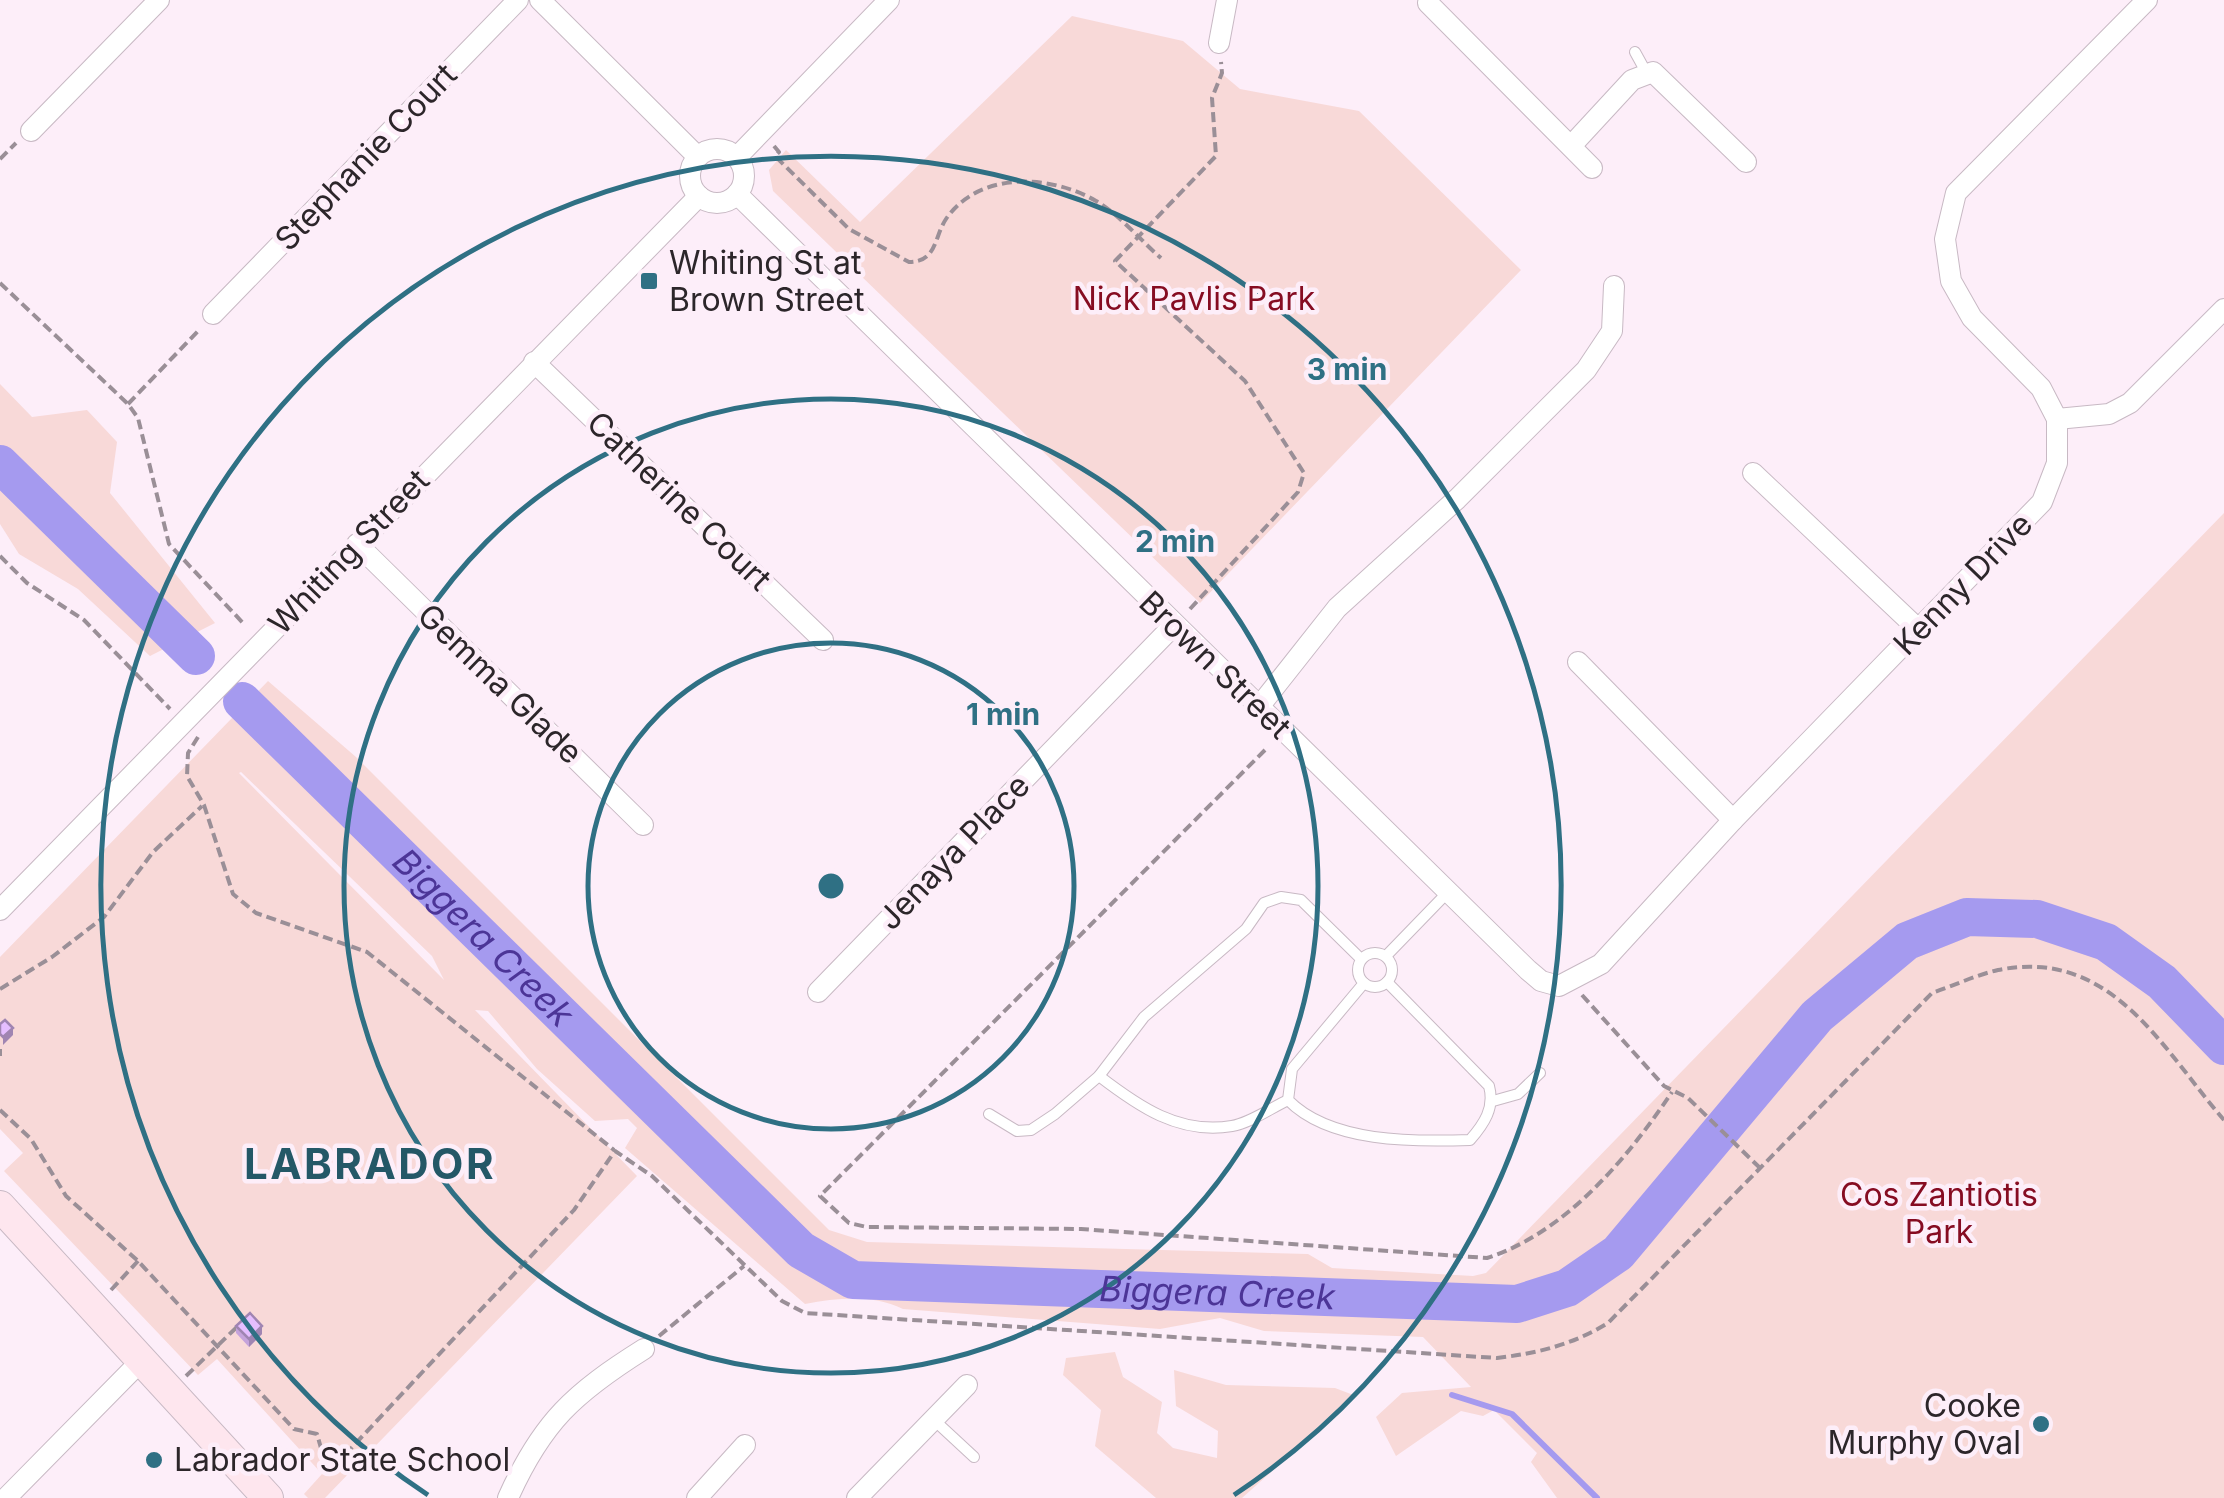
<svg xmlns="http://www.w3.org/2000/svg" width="2224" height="1498" viewBox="0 0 2224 1498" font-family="Inter,sans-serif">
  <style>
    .green { fill: #f8d9d8; fill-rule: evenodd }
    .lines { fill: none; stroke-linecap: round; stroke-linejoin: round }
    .stream { stroke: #a59aef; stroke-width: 6 }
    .river { stroke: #a59aef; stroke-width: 38 }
    .lane-casing { stroke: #c8b9c4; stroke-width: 12 }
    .street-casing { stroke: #c8b9c4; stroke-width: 22 }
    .secondary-casing { stroke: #c8b9c4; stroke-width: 32 }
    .path { stroke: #9a8f97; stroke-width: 4; stroke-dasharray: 10 5; stroke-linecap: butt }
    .lane { stroke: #fff; stroke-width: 10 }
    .street { stroke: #fff; stroke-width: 20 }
    .secondary { stroke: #fee6ee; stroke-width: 30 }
    .wall { fill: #c5a3db }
    .shaded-wall { fill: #a085b2 }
    .building { fill: #e5beff; stroke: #a085b2; stroke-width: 2.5 }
    .ring { fill: none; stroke: #2f7084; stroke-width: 5 }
    .poi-dot { fill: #2f7084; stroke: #fdeef9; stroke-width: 4 }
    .labels { text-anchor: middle; stroke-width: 9; stroke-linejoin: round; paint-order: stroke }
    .street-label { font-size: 32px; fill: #2c262a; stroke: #fdeef9 }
    .poi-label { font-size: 32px; fill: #2c262a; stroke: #fdeef9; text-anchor: start }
    .park-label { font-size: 32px; fill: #860c22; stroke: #fdeef9 }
    .water-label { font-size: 35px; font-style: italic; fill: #4c3597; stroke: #fdeef9 }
    .district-label { font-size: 42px; font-weight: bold; letter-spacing: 2.5px; fill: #245867; stroke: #fdeef9 }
    .centre { fill: #2f7084; stroke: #fdeef9; stroke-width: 5 }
    .ring-label { font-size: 30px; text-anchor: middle; font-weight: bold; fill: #2f7084; stroke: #fdeef9; stroke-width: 9; stroke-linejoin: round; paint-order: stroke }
  </style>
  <rect width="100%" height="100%" fill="#fdeef9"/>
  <!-- green -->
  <g class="green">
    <path d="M1072 16 1183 41 1240 89 1359 111 1521 270 1200 603 773 191 769 170 786 150 860 222Z"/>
    <path d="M0 384 32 417 87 410 117 442 110 493 215 623 150 656 78 589 19 554 0 524Z"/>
    <path d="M2224 513V1498H1557L1531 1462 1537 1453 1494 1410 1483 1416 1461 1411 1396 1456 1376 1417 1402 1393 1471 1387 1423 1337 1264 1331 1220 1318 1160 1329 903 1309C871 1294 839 1298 805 1304L625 1148 637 1128 628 1119 595 1121 537 1069 488 1011 475 1010 637 1176 325 1498H308L304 1494 322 1474 217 1359 198 1375 4 1171 23 1153 0 1129V957L268 681 356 757 829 1230 867 1242 1308 1254 1332 1268 1473 1276 1486 1273ZM241 772 432 956 444 980 239 773Z"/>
    <path d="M1115 1352 1123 1377 1162 1402 1157 1433 1173 1448 1217 1458 1218 1431 1176 1406 1174 1370 1226 1385 1335 1388 1356 1396 1242 1498H1156L1095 1446 1101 1410 1063 1375 1066 1358Z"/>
  </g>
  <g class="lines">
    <!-- stream -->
    <path class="stream" d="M1452 1395 1512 1414 1597 1498"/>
    <!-- river -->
    <g class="river">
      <path d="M0 464 196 656"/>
      <path id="s1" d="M242 701 801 1250 853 1280 1517 1304 1567 1288 1618 1253 1817 1016 1907 941 1967 917 2037 919 2106 942 2162 982 2224 1046"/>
    </g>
    <!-- lane casing -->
    <g class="lane-casing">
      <g id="lane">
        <path d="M1635 52 1646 72"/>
        <circle cx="1375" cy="970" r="17"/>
        <path d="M1386 956 1448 892"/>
        <path d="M1364 983 1292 1069 1288 1100C1330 1143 1414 1142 1470 1140 1484 1124 1495 1108 1489 1086L1387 982"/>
        <path d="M1099 1076C1138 1106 1179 1135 1232 1126 1250 1123 1271 1108 1288 1100"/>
        <path d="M1493 1101 1518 1094 1540 1073"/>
        <path d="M989 1114 1017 1131 1031 1130 1055 1114 1099 1076 1144 1017 1246 929 1264 903 1281 897 1301 900 1361 959"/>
        <path d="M933 1419 974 1457"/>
      </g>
    </g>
    <!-- street casing -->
    <g class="street-casing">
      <g id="street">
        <path d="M540 0 698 157"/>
        <path d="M1428 3 1592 168"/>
        <path d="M1219 43 1227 0"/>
        <path d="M31 131 159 0"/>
        <path d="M1571 146 1632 80 1653 72 1746 162"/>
        <circle cx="717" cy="176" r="27"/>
        <path d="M737 157 889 0"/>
        <path d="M737 194 1528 970 1541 981 1559 986 1601 964 1733 820 2042 502 2057 463V419L2041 388 1972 318 1951 281 1945 239 1956 193 2147 0"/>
        <path d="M213 314 518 0"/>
        <path d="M534 362 823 640"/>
        <path d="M2057 419 2109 414 2130 403 2224 309"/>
        <path d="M1753 473 1918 629"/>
        <path d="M357 544 643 825"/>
        <path d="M1578 662 1733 820"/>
        <path d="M1258 708 1337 608 1457 499 1586 370 1612 331 1614 286"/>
        <path d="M0 910 699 196"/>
        <path d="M818 992 1174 625"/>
        <path d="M6 1498 141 1361"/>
        <path d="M508 1498C542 1422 574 1393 644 1349"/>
        <path d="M697 1498 745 1445"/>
        <path d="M857 1498 967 1385"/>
      </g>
    </g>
    <!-- secondary casing -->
    <g class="secondary-casing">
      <path id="secondary" d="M0 1206 268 1498"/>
    </g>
    <!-- path -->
    <g class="path">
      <path d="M774 146 779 152 775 156 849 229 909 262C937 262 934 237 946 219 979 171 1050 174 1096 201 1120 215 1140 240 1161 258"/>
      <path d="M0 159 16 143"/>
      <path d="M0 283 128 404 138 418 169 544 243 623"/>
      <path d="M128 404 200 329"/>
      <path d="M0 556 27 583 84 620 170 709"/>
      <path d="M1190 609 1298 492 1304 473 1245 381 1115 261 1216 156 1212 98 1222 73 1221 62"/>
      <path d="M198 737 188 753 187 776 204 805 233 894 256 913 367 952 614 1150"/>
      <path d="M1265 750 820 1196 849 1223 867 1227 1081 1229 1487 1258C1565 1233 1627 1159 1672 1092"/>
      <path d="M0 989 52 957 104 917 153 852 202 806"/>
      <path d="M1582 995 1664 1086 1688 1098 1759 1167"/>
      <path d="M0 1049V1056"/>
      <path d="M0 1110 31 1139 66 1196 138 1261 294 1429 317 1434 328 1473 574 1210 615 1151 652 1176 782 1301 805 1313 1497 1358C1538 1353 1572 1345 1608 1323L1932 993C1953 986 1976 975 1998 970 2112 947 2163 1050 2224 1120"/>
      <path d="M111 1290 138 1261"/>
      <path d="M659 1336 744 1266"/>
      <path d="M186 1376 237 1327"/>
    </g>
    <!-- lane -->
    <use href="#lane" class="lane"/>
    <!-- street -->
    <use href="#street" class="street"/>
    <!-- secondary -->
    <use href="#secondary" class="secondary"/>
  </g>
  <!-- wall -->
  <path class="wall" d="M236 1326 262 1334 249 1347 236 1333Z"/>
  <!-- shaded-wall -->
  <g class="shaded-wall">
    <path d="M13 1028V1035L3 1045V1037Z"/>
    <path d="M262 1326V1334L249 1347V1339Z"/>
  </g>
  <!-- building -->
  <g class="building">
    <path d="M5 1020 13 1028 3 1037 0 1034V1024Z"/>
    <path d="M250 1313 262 1326 249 1339 236 1326Z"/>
  </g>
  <!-- distance rings -->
  <g class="ring">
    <circle cx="831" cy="886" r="243"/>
    <circle cx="831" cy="886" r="487"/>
    <path d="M428 1495A730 730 0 1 1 1234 1495"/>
  </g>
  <!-- markers -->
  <g class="poi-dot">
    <rect x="639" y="271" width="20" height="20" rx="5"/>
    <circle cx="2041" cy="1424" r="10"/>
    <circle cx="154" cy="1460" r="10"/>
  </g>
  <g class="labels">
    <!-- street labels -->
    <g class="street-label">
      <text transform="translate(366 157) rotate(-46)" y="11">Stephanie Court</text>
      <text transform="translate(679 501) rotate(44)" y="11">Catherine Court</text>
      <text transform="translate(349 552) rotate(-46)" y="11">Whiting Street</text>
      <text transform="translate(1963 584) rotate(-46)" y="11">Kenny Drive</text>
      <text transform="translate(1215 665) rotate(44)" y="11">Brown Street</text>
      <text transform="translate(500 684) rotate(44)" y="11">Gemma Glade</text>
      <text transform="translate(954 852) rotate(-46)" y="11">Jenaya Place</text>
    </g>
    <!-- poi labels -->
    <g class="poi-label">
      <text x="669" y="274">Whiting St at<tspan x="669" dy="37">Brown Street</tspan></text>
      <text x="2021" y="1417" text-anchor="end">Cooke<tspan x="2021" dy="37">Murphy Oval</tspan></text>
      <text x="174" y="1471">Labrador State School</text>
    </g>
    <!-- park labels -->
    <g class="park-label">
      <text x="1194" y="310">Nick Pavlis Park</text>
      <text x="1939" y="1206">Cos Zantiotis<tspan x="1939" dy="37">Park</tspan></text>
    </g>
    <!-- water labels -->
    <g class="water-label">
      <text dy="12" stroke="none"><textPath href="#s1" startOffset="338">Biggera Creek</textPath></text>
      <text dy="12" stroke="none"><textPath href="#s1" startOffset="1208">Biggera Creek</textPath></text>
    </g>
    <!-- district labels -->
    <g class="district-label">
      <text x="370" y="1179">LABRADOR</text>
    </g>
  </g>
  <circle cx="831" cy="886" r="15" class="centre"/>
  <g class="ring-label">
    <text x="1347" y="380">3 min</text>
    <text x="1175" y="552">2 min</text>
    <text x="1003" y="725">1 min</text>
  </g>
</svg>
